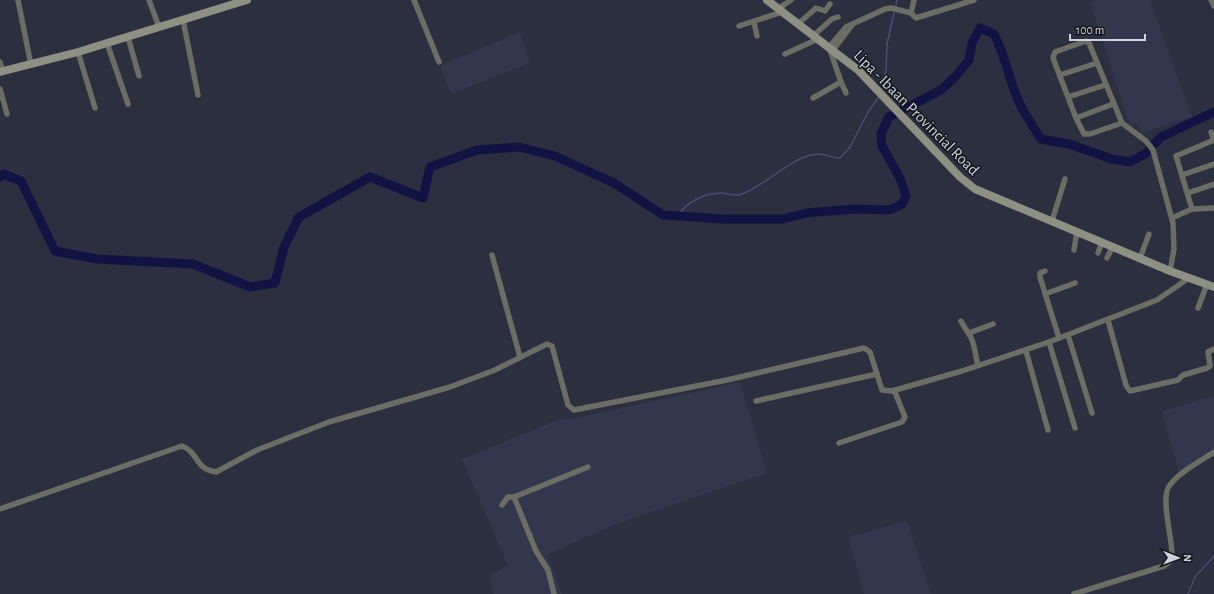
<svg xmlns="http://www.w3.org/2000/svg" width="1214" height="594" viewBox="0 0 1214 594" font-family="'Alegreya Sans',sans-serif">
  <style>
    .built { fill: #32374d }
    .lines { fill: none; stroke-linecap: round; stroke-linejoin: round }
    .stream { stroke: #4a4d71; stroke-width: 1.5 }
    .river { stroke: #111443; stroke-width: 9 }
    .street { stroke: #6c6d65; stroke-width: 5.5 }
    .secondary { stroke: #8d9082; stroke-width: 8 }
    .labels { text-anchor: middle; stroke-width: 3; stroke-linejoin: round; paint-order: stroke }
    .street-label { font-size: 16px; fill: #cfd2dc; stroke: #16181f }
  </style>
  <rect width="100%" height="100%" fill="#2b2f3f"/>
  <!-- built -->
  <g class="built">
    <path d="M1097 0H1150L1192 117 1141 133 1138 124 1130 126 1090 2Z"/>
    <path d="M520 32 530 63 451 94 440 66Z"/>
    <path d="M740 382 767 473 616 524 548 554 562 594H493L489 575 508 566 462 459 560 419H572Z"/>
    <path d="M1214 396V449L1179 473 1162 411Z"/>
    <path d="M907 521 931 594H864L848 537Z"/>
  </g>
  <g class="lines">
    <!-- stream -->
    <g class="stream">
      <path d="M882 90 886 70 887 44 897 0"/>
      <path d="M677 216C687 202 704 193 721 193 729 193 734 197 742 194 765 186 796 153 819 154 825 154 833 158 840 158L850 147 867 114 879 96"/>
      <path d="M1188 594 1195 577 1214 556"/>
    </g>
    <!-- river -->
    <path class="river" d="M0 177 3 174 21 181 55 251 97 259 193 264 250 287 275 283 284 247 299 217 370 177 423 198 430 167 477 150 519 147 555 156 614 183 663 215 723 219H783L807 213 853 209 890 210 902 204 906 196 900 178 882 146 881 134 889 117 941 90 955 77 969 60 972 43 980 28 994 34C1003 51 1007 69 1013 87 1019 106 1030 122 1041 139L1069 144 1112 159 1130 162 1145 154 1161 137 1214 112"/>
    <!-- street -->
    <g class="street">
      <path d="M18 0 31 65"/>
      <path d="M149 0 159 27"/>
      <path d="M414 0 439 62"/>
      <path d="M914 0 911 13 916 18 974 0"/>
      <path d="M1211 0 1214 6"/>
      <path d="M778 9 791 0"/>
      <path d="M183 20 198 95"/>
      <path d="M754 22 757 36"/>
      <path d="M798 24 816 8 825 11 830 4"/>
      <path d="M739 26 782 12"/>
      <path d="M814 35 832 19 838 17"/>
      <path d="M128 37 139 76"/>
      <path d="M107 43 128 104"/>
      <path d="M833 50 852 25"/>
      <path d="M78 52 95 108"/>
      <path d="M785 54 818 39"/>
      <path d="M0 62 3 72"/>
      <path d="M1060 75 1097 63"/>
      <path d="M841 82 846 93"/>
      <path d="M0 89 7 114"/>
      <path d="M1068 97 1105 85"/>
      <path d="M813 98 841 82 829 47 846 27 885 9 891 8 911 13"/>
      <path d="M1076 118 1113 104"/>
      <path d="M1122 123 1090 134H1084L1076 118 1053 58 1055 52 1086 41 1089 43 1122 123 1146 141 1153 150 1173 223 1174 249 1170 271"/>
      <path d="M1211 132 1214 140"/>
      <path d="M1182 175 1214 164"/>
      <path d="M1188 193 1214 184"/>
      <path d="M1192 209 1176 156 1214 140"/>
      <path d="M1172 218 1192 209 1214 208"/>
      <path d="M1052 221 1065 179"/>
      <path d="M1074 250 1077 231"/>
      <path d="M1098 253 1102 242"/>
      <path d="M492 255 520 357"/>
      <path d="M1107 258 1113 246"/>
      <path d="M1140 258 1149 234"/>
      <path d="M1045 271 1040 273V277L1059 338"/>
      <path d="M1045 294 1075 283"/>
      <path d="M1198 308 1207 284"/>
      <path d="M1108 320 1126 385 1130 391 1178 380 1183 375 1207 368 1210 366 1208 352 1214 349"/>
      <path d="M961 321C964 327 966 329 969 334 975 342 975 356 978 365"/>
      <path d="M969 333 993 324"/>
      <path d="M1068 335 1092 413"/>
      <path d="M1049 342 1075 428"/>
      <path d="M1026 351 1048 430"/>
      <path d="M756 401 877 374"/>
      <path d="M839 443 902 422 905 417 894 390"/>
      <path d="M502 505 508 497H514"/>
      <path d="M0 509 182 446C200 453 193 468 216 472L257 450 329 422 450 387 495 370 547 344 552 346 568 405 574 410 727 380 864 348 870 352 882 390 892 391 962 371 1049 342 1157 300 1189 278"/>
      <path d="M554 594 548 570 536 551 514 497 588 467"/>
      <path d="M1074 594 1164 566 1172 560C1174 542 1159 497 1170 485 1179 472 1201 461 1214 452"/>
    </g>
    <!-- secondary -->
    <g class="secondary">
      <path d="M767 0 858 70 960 177 975 189 1170 271 1214 287"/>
      <path d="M0 72 78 52 247 0"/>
    </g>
  </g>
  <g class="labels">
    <!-- street labels -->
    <g class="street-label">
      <text transform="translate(917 112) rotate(45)" y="6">Lipa - Ibaan Provincial Road</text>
    </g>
  </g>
  <!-- north arrow -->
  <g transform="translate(1178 558) rotate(91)" stroke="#16181f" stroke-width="3" paint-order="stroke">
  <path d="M0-3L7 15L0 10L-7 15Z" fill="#cfd2dc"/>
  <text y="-6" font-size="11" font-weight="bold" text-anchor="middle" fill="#cfd2dc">N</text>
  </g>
  <!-- scale -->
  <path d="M1070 34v6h75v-6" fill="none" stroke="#cfd2dc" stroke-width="2"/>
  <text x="1076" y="34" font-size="12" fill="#cfd2dc" stroke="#16181f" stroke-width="3" paint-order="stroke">100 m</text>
</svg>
